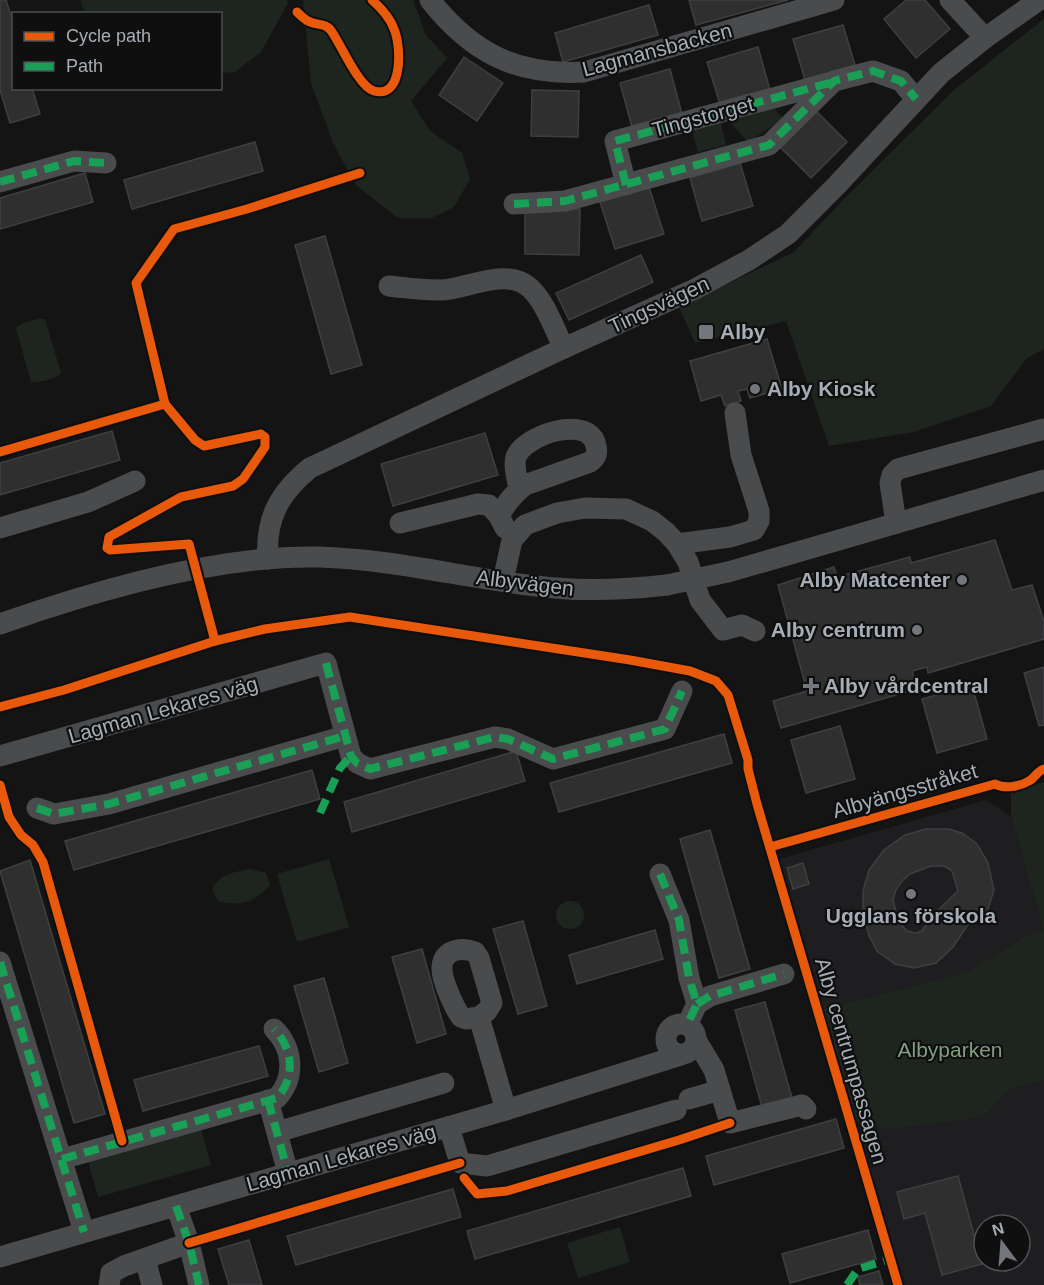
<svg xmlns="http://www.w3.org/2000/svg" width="1044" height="1285" viewBox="0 0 1044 1285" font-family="Helvetica,sans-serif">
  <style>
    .built { fill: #1e1e20; fill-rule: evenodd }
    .green { fill: #1e251f }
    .building { fill: #2f2f30; stroke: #3d3f41; stroke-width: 1.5; fill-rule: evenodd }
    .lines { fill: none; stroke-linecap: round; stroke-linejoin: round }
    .minor { stroke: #494b4d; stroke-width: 21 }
    .minor-bridge { stroke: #494b4d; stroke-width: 21 }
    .quiet { stroke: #1a9f57; stroke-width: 8; stroke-dasharray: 15 8; stroke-linecap: butt }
    .cycleway-casing { stroke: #0f0f10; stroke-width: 13 }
    .cycleway { stroke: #e8590c; stroke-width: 9 }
    .poi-dot { fill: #73777d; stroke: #0f0f10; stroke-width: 2 }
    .labels { text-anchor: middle; stroke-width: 4.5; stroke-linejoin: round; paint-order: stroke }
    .street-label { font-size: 21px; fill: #a6adb5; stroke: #0f0f10 }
    .poi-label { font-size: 21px; font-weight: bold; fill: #a6adb5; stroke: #0f0f10; text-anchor: start }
    .park-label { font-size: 21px; fill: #819f7e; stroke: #0f0f10 }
  </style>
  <rect width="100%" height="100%" fill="#141415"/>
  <!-- built -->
  <g class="built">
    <path d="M986 800 1011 816 1043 929 1019 940 969 971 822 1009 779 859Z"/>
    <path d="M1044 1081V1285H903L855 1122 888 1129 988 1113 1011 1088ZM984 1225H1020V1261H984Z"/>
  </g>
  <!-- green -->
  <g class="green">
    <path d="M80 0H287L288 3 261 52 235 72 221 73 220 14 85 13Z"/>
    <path d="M303 0H413L426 35 447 58 411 101 430 131 462 153 470 179 454 207 431 218H398L356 185 334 145 311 83Z"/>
    <path d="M1044 19V349L1027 358 991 406 914 432 829 446 786 321 695 343 679 307 794 252 844 199 954 90Z"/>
    <path d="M774 108 784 119 748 142 729 121Z"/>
    <path d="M721 123 726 145 698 152 692 131Z"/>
    <path d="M38 319H45L61 373C55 379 40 383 31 382L16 328 23 323Z"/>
    <path d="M1044 782V1081L1011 1088 988 1113 968 1119 888 1129 855 1122 822 1009 969 971 1019 940 1043 929 1011 816V792Z"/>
    <path d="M329 859 349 927 297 942 277 874Z"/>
    <path d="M250 869 266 873 270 885C255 902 241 907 218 901L212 889C222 873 232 873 250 869Z"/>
    <circle cx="570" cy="915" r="14"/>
    <path d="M201 1129 211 1165 98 1197 88 1161Z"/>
    <path d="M620 1227 630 1262 578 1278 567 1243Z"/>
  </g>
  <!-- building -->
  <g class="building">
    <path d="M0 0H6L14 25V88H32L40 114 10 123 0 90Z"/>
    <path d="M689 0H788L696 25Z"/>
    <path d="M906 0H925L950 29 916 58 884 19Z"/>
    <path d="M649 5 658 35 563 62 555 33Z"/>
    <path d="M843 25 855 65 805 80 793 39Z"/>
    <path d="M758 47 770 90 720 104 707 62Z"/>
    <path d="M464 57 503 83 477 121 439 95Z"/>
    <path d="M670 69 682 114 632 127 620 83Z"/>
    <path d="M532 90 579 91 578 137 531 136Z"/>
    <path d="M814 109 847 142 811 178 778 145Z"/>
    <path d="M255 142 263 171 132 209 124 180Z"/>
    <path d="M740 163 753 206 702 221 690 178Z"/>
    <path d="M85 173 93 202 0 229V198Z"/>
    <path d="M649 187 664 234 615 249 600 202Z"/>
    <path d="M525 208 580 209 579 255 525 254Z"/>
    <path d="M325 236 362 365 331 374 295 245Z"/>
    <path d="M641 255 653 282 569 320 556 293Z"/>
    <path d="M767 339 782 389 750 398 747 389 738 391 741 401 725 406 721 395 701 401 690 361Z"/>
    <path d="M112 431 120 460 0 495V463Z"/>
    <path d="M485 433 498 475 393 506 381 464Z"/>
    <path d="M995 540 1012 590 1032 585 1044 621V639L928 673 927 667 912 671 917 689 781 728 773 701 807 691 778 585 834 567 837 577 910 557 911 563Z"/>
    <path d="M1044 667V725L1039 726 1024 673Z"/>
    <path d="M972 685 987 739 937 753 922 699Z"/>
    <path d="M840 726 855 779 806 793 791 740Z"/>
    <path d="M724 734 732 763 559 812 550 783Z"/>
    <path d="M516 751 525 781 352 832 344 802Z"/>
    <path d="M312 770 320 799 74 870 65 841Z"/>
    <path d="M926 829H949L962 833 977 844 988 863 994 890 988 909 967 926 953 947 936 963 914 968 895 964 877 951 869 936 863 911V891L869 870 884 850 905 835ZM931 866H944L952 871 958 891 932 916 922 931 915 933 907 931 900 923 896 912 893 900 896 890 901 882 910 874Z"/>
    <path d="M710 830 750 969 719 978 680 839Z"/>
    <path d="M30 860 105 1114 74 1123 0 871Z"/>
    <path d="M803 863 809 884 793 889 787 868Z"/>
    <path d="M523 921 547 1006 518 1014 493 929Z"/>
    <path d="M655 930 663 959 577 984 569 955Z"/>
    <path d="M422 949 446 1034 417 1043 392 957Z"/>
    <path d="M324 978 348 1063 319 1072 294 986Z"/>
    <path d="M765 1002 792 1098 762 1107 735 1010Z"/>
    <path d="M259 1046 268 1076 143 1111 134 1080Z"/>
    <path d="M836 1119 844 1148 714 1185 706 1156Z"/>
    <path d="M683 1168 691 1196 475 1259 467 1231Z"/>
    <path d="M958 1176 982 1264 942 1275 925 1213 904 1219 897 1192Z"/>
    <path d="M453 1189 461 1217 296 1265 287 1236Z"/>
    <path d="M868 1230 876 1259 790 1283 782 1254Z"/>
    <path d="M249 1240 262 1285H229L218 1249Z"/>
    <path d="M879 1271 883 1285H860L858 1277Z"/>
  </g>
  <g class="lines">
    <!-- minor -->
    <g class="minor">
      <path d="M430 0C471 52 516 76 584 72L834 0"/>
      <path d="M950 0 985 38"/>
      <path d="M0 182 74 161 106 163"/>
      <path d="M626 185 615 141 832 82"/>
      <path d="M514 204 565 201 769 145 834 81 873 71 901 81 916 99"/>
      <path d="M389 286C406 288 423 290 440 290 466 290 506 266 530 288 546 303 554 329 564 348"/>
      <path d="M499 516C506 503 513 494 525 485L590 462C596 458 598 454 596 446 590 413 524 435 516 457 513 467 518 480 519 490"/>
      <path d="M400 523 478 504 489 505 499 516 505 528"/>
      <path d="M896 523 890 483 892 475 898 469 1044 429"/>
      <path d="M0 528 88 502 135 481"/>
      <path d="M839 540 1044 480"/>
      <path d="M677 544 730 537 754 530 759 521V511L741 455 735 413"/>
      <path d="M268 559C265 519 279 493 310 468L564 348 695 289 749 260 788 234 837 185 941 73 985 38 1039 0"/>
      <path d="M503 581 512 540 525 525 557 513 585 508 626 509 652 521 666 532 677 544 688 562 700 600 723 630 742 625 755 631"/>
      <path d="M0 624C96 590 218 555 319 557 392 559 464 578 536 586 580 592 623 590 667 585"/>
      <path d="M0 756 326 663 351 756 357 763 370 769 495 737 508 739 553 759 665 729 682 691"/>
      <path d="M37 808 54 814 109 804 345 736"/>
      <path d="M660 874 679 920 689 978 697 1004 687 1025"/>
      <path d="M0 962 84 1232"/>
      <path d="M697 1004 710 996 784 974"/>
      <path d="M479 1017 466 1019 461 1017C454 1007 441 979 442 967 443 949 462 947 475 952L479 958 492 1003 487 1011 479 1017 506 1110"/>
      <circle cx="681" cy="1039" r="15"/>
      <path d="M696 1040 714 1070 730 1123 802 1105 806 1109"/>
      <path d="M689 1099 720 1090"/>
      <path d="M268 1100 288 1173"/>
      <path d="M449 1127 460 1163 487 1166 676 1110"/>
      <path d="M277 1132 444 1083"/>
      <path d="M62 1159 277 1098C296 1077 293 1048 274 1029"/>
      <path d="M176 1206 189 1243 199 1285"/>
      <path d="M0 1257 506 1110 681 1055"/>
      <path d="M145 1259 152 1285"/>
      <path d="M109 1285 111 1273 124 1266 189 1243"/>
    </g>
    <!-- minor-bridge -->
    <path class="minor-bridge" d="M667 585 728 572 839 540"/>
    <!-- quiet -->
    <g class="quiet">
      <path d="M0 182 74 161 106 163"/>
      <path d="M626 185 615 141 833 82"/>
      <path d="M514 204 565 201 769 145 834 81 873 71 901 81 916 99"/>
      <path d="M326 663 351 756 357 763 370 769 495 737 508 739 553 759 665 729 682 691"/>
      <path d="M37 808 54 814 109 804 345 736"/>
      <path d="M320 813 340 768 351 756"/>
      <path d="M660 874 679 920 689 978 697 1004 687 1025"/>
      <path d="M0 962 84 1232"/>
      <path d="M697 1004 710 996 784 974"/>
      <path d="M268 1100 288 1173"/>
      <path d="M62 1159 277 1098C296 1077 293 1048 274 1029"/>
      <path d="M176 1206 189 1243 199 1285"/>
      <path d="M847 1285 858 1269 891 1259"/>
    </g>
    <!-- cycleway casing -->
    <g class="cycleway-casing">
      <g id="cycleway">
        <path d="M297 12C300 15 304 19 308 21 317 26 326 22 332 32 341 45 359 87 374 91 404 99 401 45 394 29 390 18 381 8 372 0"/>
        <path d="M0 452 165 404"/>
        <path d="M215 641 189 544 110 550 107 548 109 537 181 497 233 486 243 479 265 447V437L261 434 204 446 195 440 165 404 136 283 174 229 247 209 360 173"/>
        <path d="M0 707 64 690 215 641 265 629 350 617 630 660 690 671 716 681 728 695 748 760V769L757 804 898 1285"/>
        <path d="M0 785 9 817 21 835 33 845 43 862 122 1141"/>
        <path d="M770 847 995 784C1004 789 1019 787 1029 781 1035 778 1037 771 1044 769"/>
        <path d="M464 1178 477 1194 507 1191 679 1140 730 1123"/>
        <path d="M189 1243 460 1163"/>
      </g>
    </g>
    <!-- cycleway -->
    <use href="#cycleway" class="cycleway"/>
  </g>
  <!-- markers -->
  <g class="poi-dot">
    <rect x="698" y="324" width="16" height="16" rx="3"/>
    <circle cx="755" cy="389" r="6"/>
    <circle cx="962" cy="580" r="6"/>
    <circle cx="917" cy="630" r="6"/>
    <path d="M808 677h6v6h6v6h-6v6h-6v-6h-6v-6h6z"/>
    <circle cx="911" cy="894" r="6"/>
  </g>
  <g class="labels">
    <!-- street labels -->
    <g class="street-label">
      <text transform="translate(657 50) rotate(-15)" y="7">Lagmansbacken</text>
      <text transform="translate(703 117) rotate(-15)" y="7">Tingstorget</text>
      <text transform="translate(659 305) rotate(-25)" y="7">Tingsvägen</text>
      <text transform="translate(525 583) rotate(7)" y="7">Albyvägen</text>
      <text transform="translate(163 710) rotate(-16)" y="7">Lagman Lekares väg</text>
      <text transform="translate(905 791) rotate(-16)" y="7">Albyängsstråket</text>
      <text transform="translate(851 1061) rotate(74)" y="7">Alby centrumpassagen</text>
      <text transform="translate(341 1158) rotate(-16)" y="7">Lagman Lekares väg</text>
    </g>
    <!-- poi labels -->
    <g class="poi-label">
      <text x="720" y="339">Alby</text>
      <text x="767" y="396">Alby Kiosk</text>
      <text x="950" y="587" text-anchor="end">Alby Matcenter</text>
      <text x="905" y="637" text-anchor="end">Alby centrum</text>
      <text x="824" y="693">Alby vårdcentral</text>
      <text x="911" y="923" text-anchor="middle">Ugglans förskola</text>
    </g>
    <!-- park labels -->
    <g class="park-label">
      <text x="950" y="1057">Albyparken</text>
    </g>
  </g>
  <!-- legend -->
  <rect x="12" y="12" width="210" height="78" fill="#0f0f10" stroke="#4b4e52" stroke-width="1.5"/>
  <rect x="24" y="32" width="30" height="9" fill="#e8590c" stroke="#4b4e52" stroke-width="1.5"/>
  <text x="66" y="42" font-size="18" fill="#a6adb5">Cycle path</text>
  <rect x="24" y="62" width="30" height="9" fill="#1a9f57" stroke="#4b4e52" stroke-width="1.5"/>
  <text x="66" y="72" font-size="18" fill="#a6adb5">Path</text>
  <!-- north arrow -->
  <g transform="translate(1002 1243) rotate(344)"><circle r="28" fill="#0f0f10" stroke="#4b4e52" stroke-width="1.5"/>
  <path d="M0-4.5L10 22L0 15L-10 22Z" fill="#73777d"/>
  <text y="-9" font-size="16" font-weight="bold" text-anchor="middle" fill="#a6adb5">N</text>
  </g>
</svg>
